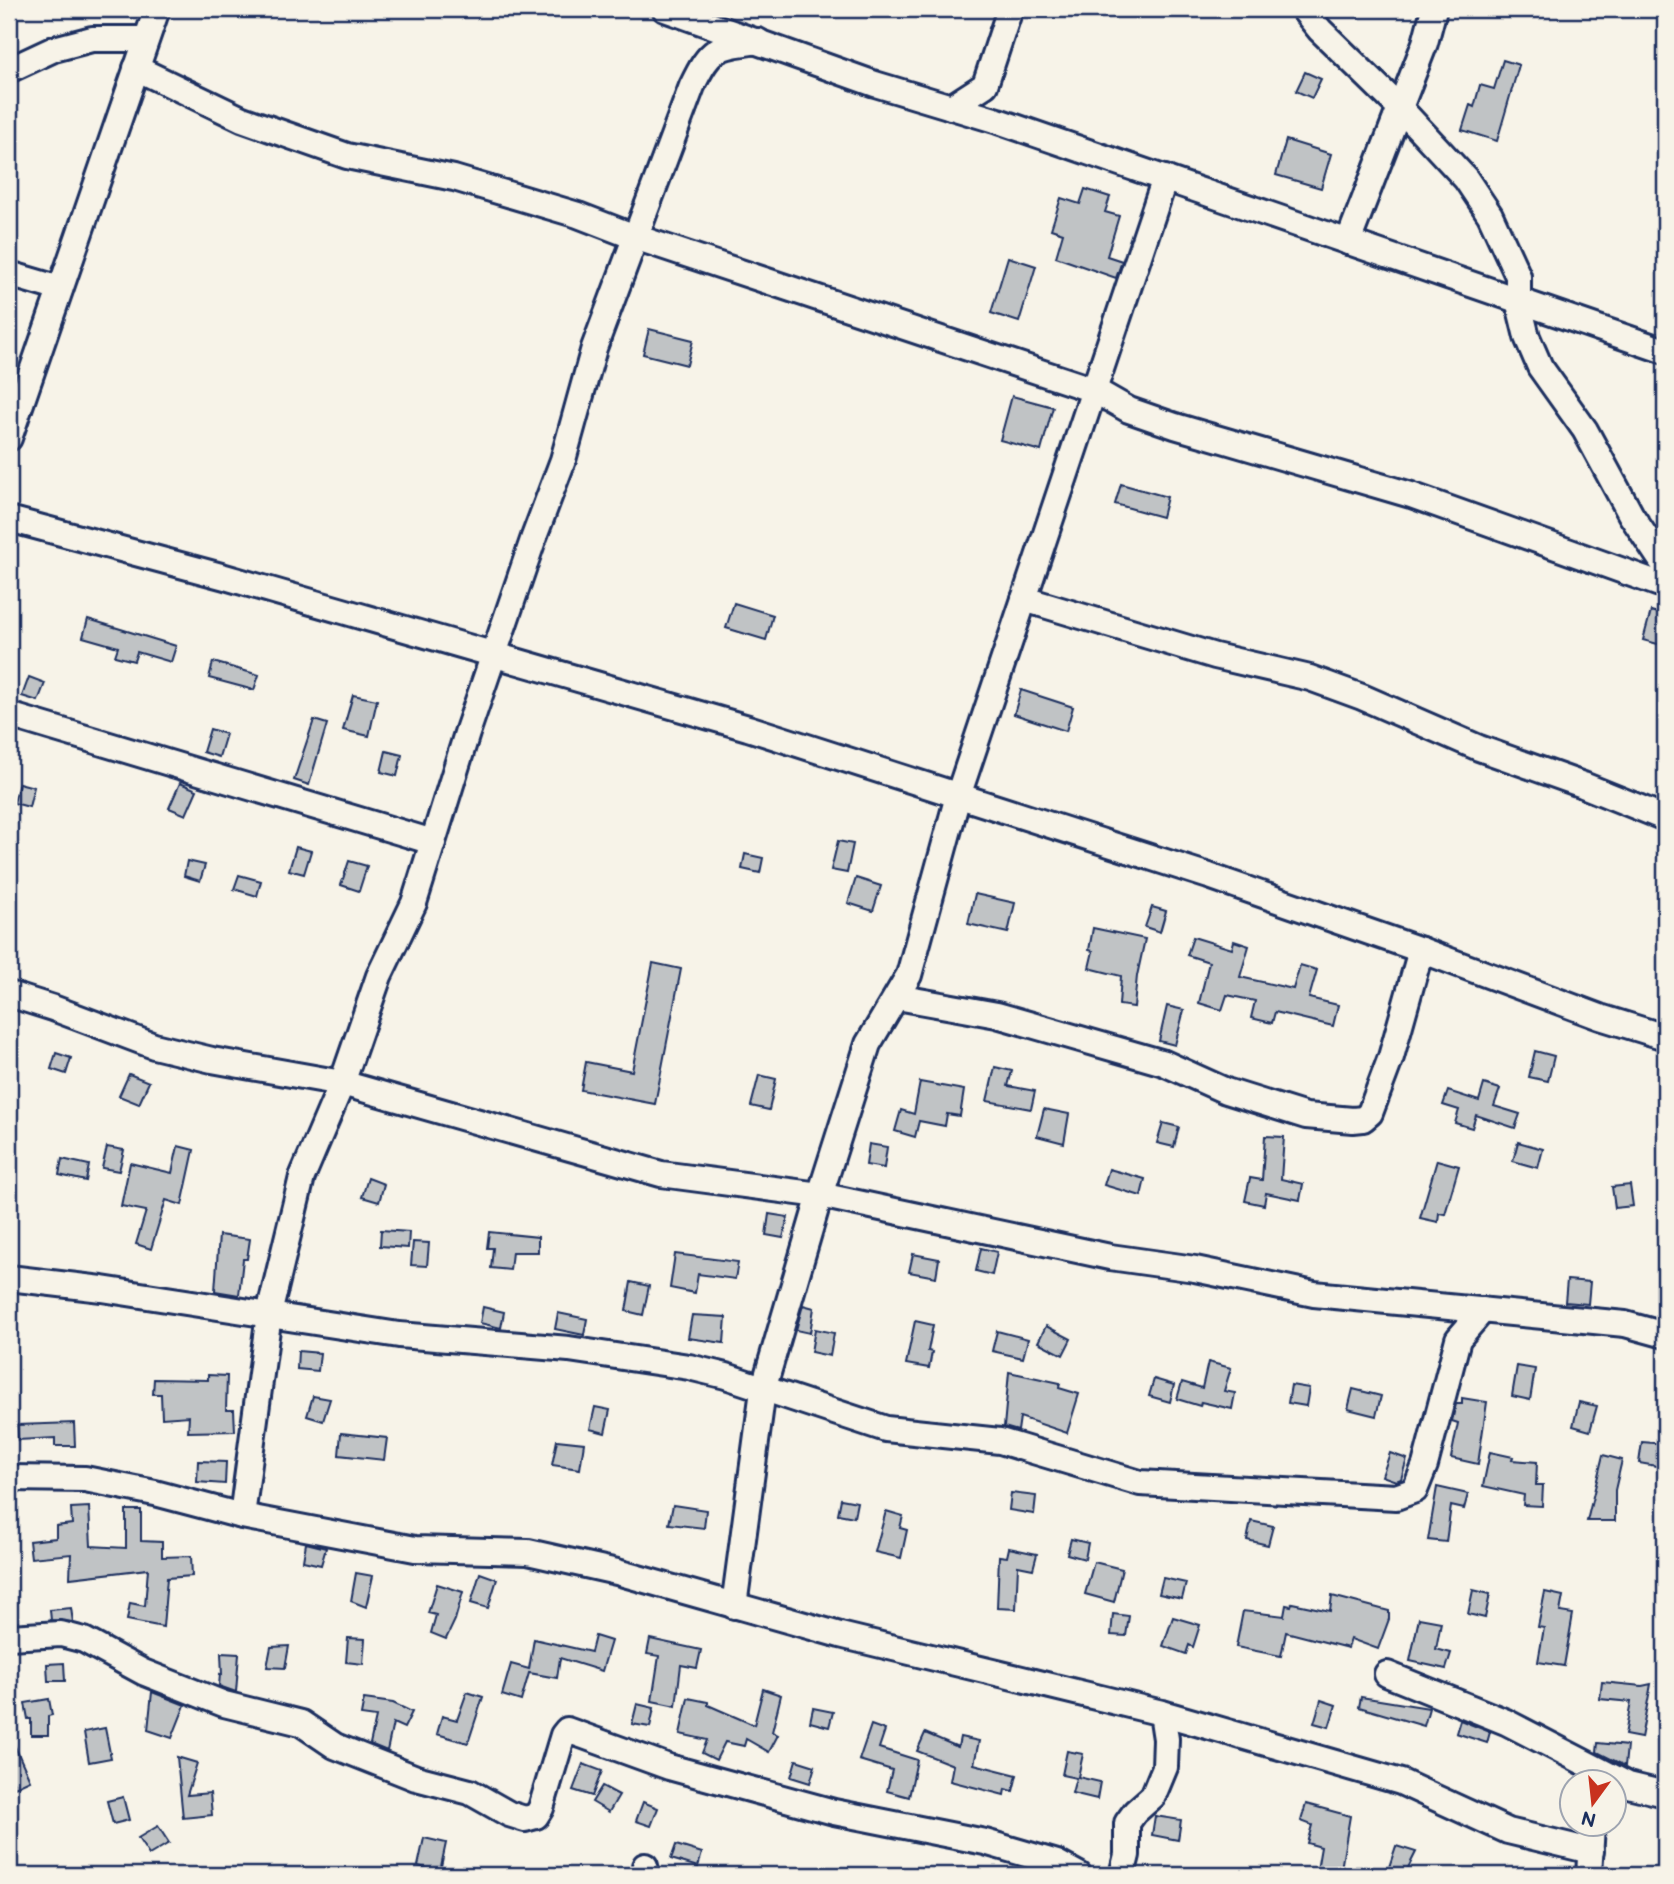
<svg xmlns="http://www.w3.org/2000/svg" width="1674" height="1884" viewBox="0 0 1674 1884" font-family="'Balsamiq Sans',sans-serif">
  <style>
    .building { fill: #c0c3c5; stroke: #1b2f5e; stroke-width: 2 }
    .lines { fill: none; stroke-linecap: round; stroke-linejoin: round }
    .minor-casing { stroke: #1b2f5e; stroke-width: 30 }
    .minor { stroke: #f7f3e8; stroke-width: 24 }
  </style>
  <rect width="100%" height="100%" fill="#f7f3e8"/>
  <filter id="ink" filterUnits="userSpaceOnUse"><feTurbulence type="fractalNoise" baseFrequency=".0143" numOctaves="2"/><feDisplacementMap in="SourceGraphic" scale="14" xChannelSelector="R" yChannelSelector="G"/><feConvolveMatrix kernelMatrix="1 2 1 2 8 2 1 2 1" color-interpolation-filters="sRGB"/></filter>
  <g filter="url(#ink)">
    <!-- building -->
    <g class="building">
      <path d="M1503 60 1519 65 1497 141 1462 130 1470 105 1474 107 1480 85 1494 89Z"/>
      <path d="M1305 72 1321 79 1312 98 1296 91Z"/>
      <path d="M1286 140 1331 154 1321 188 1276 175Z"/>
      <path d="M1085 189 1110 197 1105 212 1119 216 1107 256 1122 261 1116 278 1056 257 1063 233 1051 229 1061 198 1080 204Z"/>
      <path d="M1008 257 1036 266 1019 322 991 313Z"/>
      <path d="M649 329 693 340 687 365 643 354Z"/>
      <path d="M1012 396 1053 407 1041 451 1000 440Z"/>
      <path d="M1121 484 1167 497 1162 517 1115 504Z"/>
      <path d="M734 603 773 615 766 640 726 628Z"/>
      <path d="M1651 611 1665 615V646L1643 640Z"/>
      <path d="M88 619 176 646 171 662 137 652 134 661 115 656 118 647 83 637Z"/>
      <path d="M213 662 259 675 254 690 209 678Z"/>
      <path d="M29 677 45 683 38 701 22 696Z"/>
      <path d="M1021 690 1073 707 1066 731 1014 714Z"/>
      <path d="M353 695 377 700 369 736 343 730Z"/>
      <path d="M314 720 327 724 309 785 294 780Z"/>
      <path d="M210 729 226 734 219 757 203 752Z"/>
      <path d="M386 751 402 755 397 776 381 772Z"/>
      <path d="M19 783 34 787 29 807 14 803Z"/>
      <path d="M180 783 197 790 186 815 169 808Z"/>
      <path d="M838 841 853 844 847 873 831 870Z"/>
      <path d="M296 847 311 851 304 874 289 870Z"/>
      <path d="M745 854 763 858 760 873 742 869Z"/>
      <path d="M187 861 205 865 200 881 184 876Z"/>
      <path d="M349 861 367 866 359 891 341 885Z"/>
      <path d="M239 875 261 881 257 896 234 889Z"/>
      <path d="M856 878 881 886 873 911 848 903Z"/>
      <path d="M975 894 1015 903 1008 933 968 924Z"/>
      <path d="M1152 907 1166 911 1160 932 1145 927Z"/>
      <path d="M1093 928 1145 939 1137 976 1134 1007 1119 1005 1121 976 1089 968 1093 951 1089 950Z"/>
      <path d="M1193 937 1232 949 1234 941 1249 946 1240 977 1293 989 1300 965 1317 970 1309 998 1338 1005 1333 1026 1275 1012 1272 1023 1251 1018 1255 1001 1227 995 1222 1010 1199 1003 1209 962 1187 955Z"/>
      <path d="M653 963 681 969 655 1104 581 1090 586 1062 632 1071Z"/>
      <path d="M1167 1006 1184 1010 1175 1045 1159 1041Z"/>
      <path d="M1535 1051 1554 1056 1548 1081 1529 1077Z"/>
      <path d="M56 1053 71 1058 66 1074 51 1069Z"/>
      <path d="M995 1067 1012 1071 1008 1086 1035 1091 1031 1109 987 1101Z"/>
      <path d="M129 1074 149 1082 139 1104 119 1096Z"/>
      <path d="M759 1075 776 1079 769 1110 751 1106Z"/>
      <path d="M920 1082 964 1090 960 1116 947 1114 945 1126 919 1121 915 1137 895 1131 901 1110 914 1114Z"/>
      <path d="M1484 1084 1500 1089 1494 1106 1520 1114 1515 1128 1476 1115 1472 1128 1455 1123 1459 1110 1443 1105 1448 1091 1479 1101Z"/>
      <path d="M1044 1109 1069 1114 1064 1143 1037 1136Z"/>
      <path d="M1163 1123 1179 1127 1174 1147 1157 1143Z"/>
      <path d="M1265 1136 1284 1137 1281 1179 1303 1184 1300 1200 1266 1193 1264 1205 1245 1201 1250 1178 1262 1180Z"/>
      <path d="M1518 1142 1543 1149 1538 1168 1513 1161Z"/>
      <path d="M869 1144 887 1147 884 1168 866 1165Z"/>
      <path d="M178 1146 194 1150 182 1205 166 1200 151 1249 136 1244 146 1211 121 1206 130 1163 172 1173Z"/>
      <path d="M107 1147 124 1150 119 1171 102 1168Z"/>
      <path d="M62 1159 89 1165 86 1181 59 1175Z"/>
      <path d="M1437 1160 1459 1166 1445 1214 1439 1213 1438 1222 1420 1218Z"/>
      <path d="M1109 1169 1145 1179 1141 1196 1104 1185Z"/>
      <path d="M368 1178 384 1184 379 1202 362 1197Z"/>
      <path d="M1630 1185 1633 1206 1615 1208 1612 1187Z"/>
      <path d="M769 1214 788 1217 783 1238 766 1235Z"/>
      <path d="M381 1230 409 1232 408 1248 380 1246Z"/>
      <path d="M489 1232 538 1237V1252H512L510 1270 491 1268 493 1248H487Z"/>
      <path d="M219 1235 250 1239 247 1259H243L239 1295 215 1291Z"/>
      <path d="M413 1242 429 1243 427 1266 411 1265Z"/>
      <path d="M981 1248 997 1252 992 1275 976 1271Z"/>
      <path d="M675 1254 738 1262 735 1279 698 1274 695 1293 670 1288Z"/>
      <path d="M913 1254 939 1259 936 1277 909 1272Z"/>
      <path d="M1567 1280 1590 1282 1588 1304 1565 1302Z"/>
      <path d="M631 1282 649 1286 643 1315 626 1311Z"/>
      <path d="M803 1305 814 1308 810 1333 796 1330Z"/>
      <path d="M483 1307 504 1312 501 1328 480 1323Z"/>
      <path d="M558 1313 587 1319 584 1335 555 1329Z"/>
      <path d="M692 1315 726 1317 724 1343 688 1338Z"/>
      <path d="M915 1321 933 1325 928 1351 932 1352 929 1368 906 1364Z"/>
      <path d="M1046 1326 1071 1339 1063 1355 1038 1342Z"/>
      <path d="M815 1329 834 1333 830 1356 811 1352Z"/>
      <path d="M997 1331 1028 1339 1023 1358 992 1351Z"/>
      <path d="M298 1351 320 1353 318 1371 297 1369Z"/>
      <path d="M1208 1362 1231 1368 1224 1391 1235 1393 1232 1409 1201 1402 1200 1406 1177 1399 1182 1382 1202 1388Z"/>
      <path d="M1517 1366 1535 1369 1530 1400 1512 1396Z"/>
      <path d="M1009 1372 1060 1383 1059 1388 1079 1394 1067 1433 1020 1417 1018 1431 1004 1427Z"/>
      <path d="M208 1375 227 1376 226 1410H234L235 1431 188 1432 189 1416 162 1418 161 1394H153L154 1379 208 1380Z"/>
      <path d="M1154 1379 1174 1385 1170 1402 1149 1396Z"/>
      <path d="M1291 1385 1309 1388 1306 1406 1288 1403Z"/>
      <path d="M1353 1389 1381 1396 1376 1416 1348 1409Z"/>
      <path d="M313 1396 330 1399 323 1421 307 1416Z"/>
      <path d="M1462 1398 1487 1402 1478 1464 1451 1458 1458 1423 1452 1421 1456 1404H1462Z"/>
      <path d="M1579 1402 1597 1406 1590 1431 1573 1426Z"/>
      <path d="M595 1407 610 1410 605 1433 590 1429Z"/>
      <path d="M74 1423 75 1446H55V1438L18 1440 17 1425Z"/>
      <path d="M341 1433 387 1438 384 1460 339 1455Z"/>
      <path d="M557 1440 584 1443 580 1469 552 1465Z"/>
      <path d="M1642 1442 1665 1444 1662 1467 1639 1463Z"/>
      <path d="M1490 1452 1513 1457 1512 1460 1537 1462 1536 1485H1543L1542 1506 1523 1505 1524 1495 1483 1486Z"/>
      <path d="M1390 1453 1407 1459 1401 1479 1396 1481 1382 1476Z"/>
      <path d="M1603 1455 1622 1460 1615 1490V1521H1587Z"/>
      <path d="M198 1461 226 1462 225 1484 197 1482Z"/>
      <path d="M1437 1487 1468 1494 1464 1509 1451 1506 1446 1542 1428 1540Z"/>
      <path d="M1011 1493 1036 1496 1034 1514 1009 1510Z"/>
      <path d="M841 1499 857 1502 854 1517 838 1514Z"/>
      <path d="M673 1505 706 1510 704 1528 669 1524Z"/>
      <path d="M89 1507 91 1546 126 1548V1510H141V1541L162 1542V1557L191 1556 192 1576 167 1578 163 1627 127 1620 130 1603 145 1606 148 1569 70 1578 71 1554 31 1558 29 1541 56 1538V1526L72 1524 71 1508Z"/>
      <path d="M886 1511 903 1516 900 1528 907 1530 901 1558 875 1552Z"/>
      <path d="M1251 1521 1273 1526 1268 1545 1247 1540Z"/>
      <path d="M1071 1539 1088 1543 1085 1559 1067 1554Z"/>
      <path d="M306 1543 326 1548 321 1565 303 1561Z"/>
      <path d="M1009 1548 1037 1554 1033 1569 1018 1566 1016 1609 997 1608 999 1556 1007 1557Z"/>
      <path d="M1094 1562 1122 1569 1114 1602 1085 1594Z"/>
      <path d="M356 1573 373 1576 366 1607 351 1601Z"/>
      <path d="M480 1573 497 1579 488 1608 471 1603Z"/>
      <path d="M1163 1578 1186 1583 1182 1599 1159 1594Z"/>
      <path d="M437 1584 463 1592 455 1620 446 1639 431 1633 436 1615 428 1613Z"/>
      <path d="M1473 1590 1490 1594 1485 1618 1468 1614Z"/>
      <path d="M1545 1592 1563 1596 1560 1612 1573 1614 1564 1666 1538 1662 1544 1628 1538 1627Z"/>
      <path d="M1332 1596 1389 1611V1619L1378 1649 1351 1639 1348 1648 1286 1632 1281 1656 1236 1647 1243 1611 1284 1616 1286 1605 1291 1606 1292 1603 1330 1611Z"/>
      <path d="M71 1608 73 1622 51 1620 50 1610Z"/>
      <path d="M1113 1614 1129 1616 1126 1636 1111 1635Z"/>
      <path d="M1173 1617 1200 1625 1193 1647 1189 1645 1186 1654 1163 1646Z"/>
      <path d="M1419 1618 1441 1622 1436 1649 1451 1653 1446 1669 1410 1661Z"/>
      <path d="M595 1636 611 1641 602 1671 560 1658 557 1678 529 1673 521 1701 502 1695 511 1664 529 1669 534 1639 591 1652Z"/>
      <path d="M348 1638 365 1639 363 1664 346 1662Z"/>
      <path d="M650 1639 701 1650 697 1668 681 1665 676 1706 652 1701 659 1656 647 1654Z"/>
      <path d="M289 1646 285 1668 267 1667 271 1647Z"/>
      <path d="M221 1653 239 1654 236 1692 219 1686 220 1674 222 1675Z"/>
      <path d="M64 1663 65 1681H48L47 1664Z"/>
      <path d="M1602 1682 1642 1686 1651 1684 1641 1738 1625 1735 1631 1702 1600 1699Z"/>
      <path d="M763 1689 781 1695 772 1732 778 1735 769 1752 746 1739 744 1746 725 1742 716 1760 702 1753 707 1740 680 1734 688 1698 708 1702V1705L754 1725Z"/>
      <path d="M152 1692 185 1705 172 1738 148 1730Z"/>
      <path d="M467 1692 483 1697 468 1743 437 1734 442 1716 457 1720Z"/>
      <path d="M1361 1697 1429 1708 1424 1726 1359 1707Z"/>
      <path d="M49 1699 52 1715 48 1716V1735H31V1719H28L25 1703Z"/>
      <path d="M364 1699 393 1703 412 1712 404 1728 393 1723 387 1751 370 1744 376 1717 361 1715Z"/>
      <path d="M1321 1700 1336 1705 1329 1727 1314 1723Z"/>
      <path d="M637 1704 654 1708 650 1727 632 1724Z"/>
      <path d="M813 1708 833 1712 829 1727 810 1722Z"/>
      <path d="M1460 1720 1490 1732 1487 1743 1456 1733Z"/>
      <path d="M871 1725 885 1730 879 1748 917 1760 909 1797 887 1791 892 1770 859 1760Z"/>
      <path d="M105 1728 111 1758 89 1762 84 1732Z"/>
      <path d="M9 1733 30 1780 15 1787 9 1773Z"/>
      <path d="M925 1733 958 1747 960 1737 979 1741 974 1764 1017 1775 1013 1791 1005 1789 1004 1795 950 1781 953 1765 917 1751Z"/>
      <path d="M1598 1743 1627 1746 1625 1766 1597 1752Z"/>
      <path d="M1067 1751 1083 1754 1078 1777 1100 1782 1097 1799 1072 1793 1076 1778 1062 1775Z"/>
      <path d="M177 1757 197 1763 187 1795 210 1793 212 1815 183 1818Z"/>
      <path d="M796 1760 815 1766 810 1783 791 1777Z"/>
      <path d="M583 1764 602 1771 592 1796 573 1790Z"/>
      <path d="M602 1786 619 1795 609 1812 592 1802Z"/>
      <path d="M123 1797 129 1820 113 1824 107 1801Z"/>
      <path d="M643 1802 658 1808 651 1826 636 1821Z"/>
      <path d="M1306 1804 1350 1816 1340 1875 1317 1870 1321 1847 1307 1843 1312 1825 1301 1821Z"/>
      <path d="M1155 1816 1181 1820 1178 1840 1152 1835Z"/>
      <path d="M158 1826 169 1843 149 1855 138 1838Z"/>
      <path d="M424 1838 446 1843 440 1871 418 1866Z"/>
      <path d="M676 1845 702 1853 698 1867 671 1859Z"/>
      <path d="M1396 1846 1416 1852 1406 1872 1389 1867Z"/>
    </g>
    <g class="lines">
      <!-- minor casing -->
      <g class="minor-casing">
        <g id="minor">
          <path d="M665 9 875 84 998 121 1665 351"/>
          <path d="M1303 9 1320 30 1399 107 1466 179 1490 215 1518 276V300L1527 337 1540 367 1585 430 1631 515 1665 566"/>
          <path d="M136 68 242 119 347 156 454 178 578 215 635 237 1094 390 1129 410 1175 426 1411 495 1665 586"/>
          <path d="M9 70 54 49 92 39H146"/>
          <path d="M951 107 985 85 1010 9"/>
          <path d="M1348 242 1425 43 1434 9"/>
          <path d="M9 274 60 289"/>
          <path d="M9 438 157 9"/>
          <path d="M9 519 225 577 748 728 1209 876 1421 950 1600 1017 1665 1037"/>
          <path d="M1024 599 1215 656 1310 678 1362 697 1479 748 1583 785 1665 818"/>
          <path d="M9 715 433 842"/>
          <path d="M9 994 53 1008 154 1046 212 1060 342 1083 661 1174 820 1195 1110 1257 1195 1269 1314 1294 1625 1324 1665 1335"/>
          <path d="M897 997 997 1015 1164 1063 1226 1091 1306 1116 1353 1120 1363 1119 1370 1113 1391 1057 1421 950"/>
          <path d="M9 1278 102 1289 399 1335 569 1349 689 1367 726 1376 886 1429 1000 1441 1140 1483 1396 1497 1415 1490 1425 1465 1458 1339 1483 1310"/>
          <path d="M9 1478 85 1479 155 1493 242 1516 415 1549 528 1552 617 1572 840 1635 1162 1713 1401 1782 1508 1831 1591 1851"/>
          <path d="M242 1516 269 1314 302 1177 342 1083 379 976 414 903 467 733 534 537 563 460 594 348 692 86C711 47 715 47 758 41"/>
          <path d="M734 1606 763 1390 820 1195 868 1044 909 975 958 796 1165 178"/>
          <path d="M9 1637 61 1634 84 1640 143 1672 224 1704 301 1723 335 1746 416 1778 470 1792 509 1814 525 1819 536 1816 541 1808 563 1735 567 1730 669 1767 834 1812 985 1842 1057 1863 1079 1875"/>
          <path d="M1387 1674 1506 1722 1628 1785 1665 1794"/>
          <path d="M645 1866 647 1875"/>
          <path d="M1122 1875 1127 1855V1823L1135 1812 1153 1796 1165 1767 1166 1739 1162 1713"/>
          <path d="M1589 1875 1592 1825"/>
        </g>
      </g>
      <!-- minor -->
      <use href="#minor" class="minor"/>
    </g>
  </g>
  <!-- margin -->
  <rect width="1674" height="1884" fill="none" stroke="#f7f3e8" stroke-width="35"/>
  <rect x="18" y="18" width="1639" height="1849" fill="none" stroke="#1b2f5e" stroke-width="2.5" filter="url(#ink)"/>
  <!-- north arrow -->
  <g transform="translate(1593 1803) rotate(195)"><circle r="33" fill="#f7f3e8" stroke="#9fa5b1" stroke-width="2"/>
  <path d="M0-5L12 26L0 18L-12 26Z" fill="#c8321e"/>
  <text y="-10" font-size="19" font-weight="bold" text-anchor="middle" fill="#1b2f5e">N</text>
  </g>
</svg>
